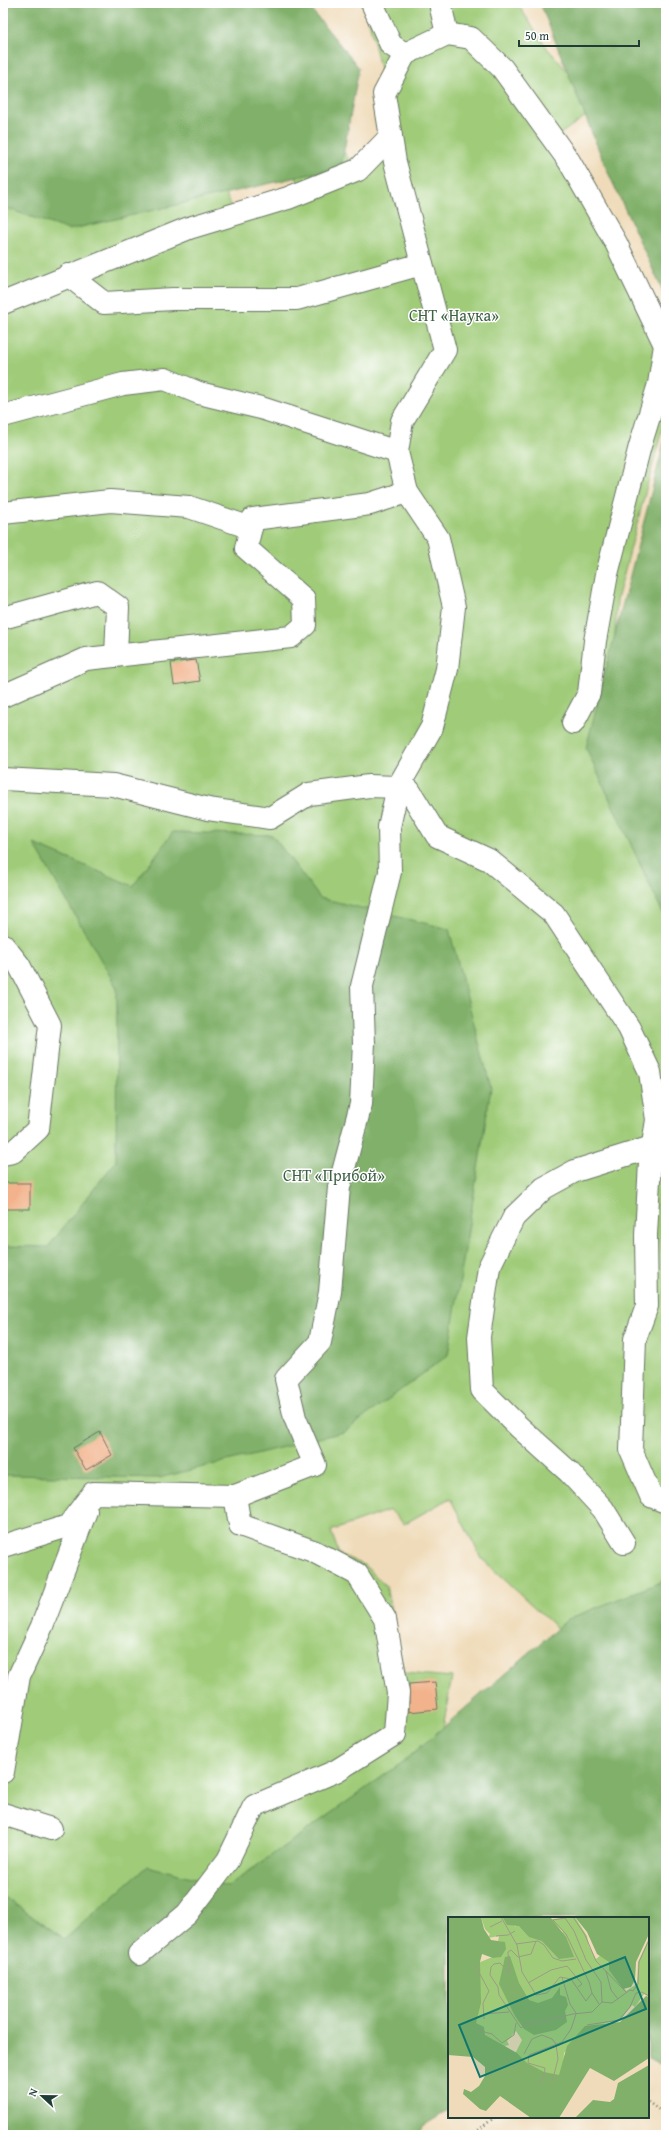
<svg xmlns="http://www.w3.org/2000/svg" width="669" height="2138" viewBox="0 0 669 2138" font-family="'Gentium Book Plus',serif">
  <style>
    .green { fill: #a0cc79; stroke: #608456 }
    .forest { fill: #80b069; stroke: #50764e }
    .building { fill: #f2b28b }
    .lines { fill: none; stroke-linecap: round; stroke-linejoin: round }
    .minor-casing { stroke: #687463; stroke-width: 24 }
    .path { stroke: #687463; stroke-width: 2.5; stroke-dasharray: 1 3; stroke-linecap: butt }
    .minor { stroke: #fff; stroke-width: 22 }
    .labels { text-anchor: middle; stroke-width: 3; stroke-linejoin: round; paint-order: stroke }
    .park-label { font-size: 16px; fill: #3f6145; stroke: #fff }
    .inset-road { fill: none; stroke: #9c9c84; stroke-width: 1 }
    .view { fill: #0f766e; fill-opacity: 0.15; stroke: #0f766e; stroke-width: 2 }
    .inset-edge { fill: none; stroke: #1f3d34; stroke-width: 2 }
  </style>
  <rect width="100%" height="100%" fill="#fff"/>
  <filter id="ink" filterUnits="userSpaceOnUse"><feTurbulence type="fractalNoise" baseFrequency=".025" numOctaves="2"/><feDisplacementMap in="SourceGraphic" scale="8" xChannelSelector="R" yChannelSelector="G"/><feConvolveMatrix kernelMatrix="1 2 1 2 8 2 1 2 1" color-interpolation-filters="sRGB"/></filter>
  <filter id="wash" filterUnits="userSpaceOnUse"><feTurbulence type="fractalNoise" baseFrequency=".012" numOctaves="4" result="noise"/><feDisplacementMap in="SourceGraphic" scale="16" xChannelSelector="R" yChannelSelector="G"/><feGaussianBlur stdDeviation="0.9" result="paint"/><feColorMatrix in="noise" values="0 0 0 0 0 0 0 0 0 0 0 0 0 0 0 0 0 1.4 0 .05"/><feComposite in="paint" operator="in"/></filter>
  <g filter="url(#wash)">
    <rect width="100%" height="100%" fill="#efdbb9"/>
    <!-- green -->
    <path class="green" d="M360 3H517L547 48 599 107 560 134 666 319V414L617 600 611 705 666 871V1664L600 1668 481 1558 450 1498 404 1524 390 1510 331 1531 339 1554 364 1565 386 1586 404 1673 452 1677 434 1779 393 1856 3 1969V189L195 129 233 209 300 187 276 130 312 107 351 162 378 137 381 73 366 9Z"/>
    <!-- forest -->
    <g class="forest">
      <path d="M3 3H306L359 68 341 167 68 230 3 207Z"/>
      <path d="M540 3H666V298L606 168Z"/>
      <path d="M666 435V920L586 748Z"/>
      <path d="M173 832 272 835 320 898 449 929 491 1088 448 1355 344 1432 159 1478 3 1475V1246L48 1247 116 1161 117 988 34 844 133 886Z"/>
      <path d="M666 1580V2067L648 2058V1918H449V2110L423 2126 420 2135H3V1896L65 1939 147 1866 228 1886 403 1762 568 1619Z"/>
    </g>
    <g id="blocks">
      <!-- building -->
      <g class="building">
        <path d="M196 660 200 681 174 685 171 663Z"/>
        <rect x="3" y="1183" width="27" height="26"/>
        <path d="M100 1432 112 1455 86 1470 73 1448Z"/>
        <path d="M435 1682 438 1709 409 1712V1684Z"/>
      </g>
    </g>
  </g>
  <g filter="url(#ink)">
    <use href="#blocks" fill-opacity="0" stroke="#687463" stroke-width="1"/>
    <g class="lines">
      <!-- minor casing -->
      <g class="minor-casing">
        <g id="minor">
          <path d="M443 3 441 8 447 34"/>
          <path d="M405 54 447 34 471 38 502 68 569 161 616 243 665 345 659 384 640 446 607 574 595 641 589 693 573 723"/>
          <path d="M68 275 104 303 173 299H297L422 264"/>
          <path d="M3 303 189 228 288 198 358 170 391 136"/>
          <path d="M3 416 123 384 165 379 199 393 261 408 397 452"/>
          <path d="M3 513 110 501 189 507 251 528"/>
          <path d="M3 618 97 592 118 607 116 656"/>
          <path d="M3 696 86 659 291 637 305 625 304 599 246 548 253 519 370 504 407 492"/>
          <path d="M3 779 113 785 208 809 270 818 309 794 369 786 398 787 409 790 437 836 489 860 554 914 629 1028 650 1072 657 1120 650 1162 646 1235 647 1306 635 1339 631 1450 651 1496 666 1502"/>
          <path d="M3 945 19 965 50 1025 38 1129 13 1152 3 1154"/>
          <path d="M624 1543 603 1509 569 1472 519 1427 482 1390 479 1337 489 1267 514 1217 544 1188 575 1171 652 1147 665 1149"/>
          <path d="M3 1546 68 1526 93 1493 235 1496 315 1465 295 1418 286 1379 320 1342 330 1292 339 1187 361 1104 364 1043 362 986 390 872 389 827 398 787 432 727 447 669 454 607 438 538 407 492 397 452 402 421 445 350 395 162 384 94 405 54 391 45 372 3"/>
          <path d="M3 1772 19 1676 42 1626 86 1511"/>
          <path d="M3 1814 51 1829"/>
          <path d="M139 1954 187 1914 228 1860 254 1806 336 1771 395 1734 398 1693 385 1619 357 1574 313 1551 240 1525 235 1496"/>
        </g>
      </g>
      <!-- path -->
      <g class="path">
        <path d="M648 2102 666 2115"/>
        <path d="M472 2135 495 2117"/>
      </g>
      <!-- minor -->
      <use href="#minor" class="minor"/>
    </g>
  </g>
  <g class="labels">
    <!-- park labels -->
    <g class="park-label">
      <text x="454" y="321">СНТ «Наука»</text>
      <text x="334" y="1181">СНТ «Прибой»</text>
    </g>
  </g>
  <!-- overview -->
  <g transform="translate(448 1917)">
    <rect width="201" height="201" fill="#efdbb9"/>
    <path d="M33 0H58L68 10 67 7 108 19 115 15 103 2 127 0 139 19 141 29 148 42 154 37 163 47 178 74 189 67 190 45 201 21V80L196 77 187 90 184 88 172 103 141 110 116 136 114 167 66 139 74 123 68 114 59 124 61 128 52 130 27 114 25 48 47 39 57 26 50 24 51 19 40 21 42 17 37 12Z" fill="#a0cc79"/>
    <path d="M0 0H33L36 12 43 23 57 25 58 32 53 40 45 41 34 37 32 45 33 86 28 106 36 110 37 118 69 136 79 146 96 155 111 158 119 129 137 109 172 105 198 79 201 80V141L166 164 142 151 111 201H83L52 179 38 194 32 192 15 177 16 172 23 175 31 169 37 159V150L25 140 0 138ZM106 0 103 1 118 20 126 40 111 42 94 24 81 20 71 9 59 8 55 1ZM127 0H201V17L188 45 187 63 183 70 175 72 161 53V45L149 37 139 15ZM62 39 71 66 81 83 90 86 104 81 112 70V78L118 80 120 88 117 94 119 105 108 113 86 118 76 112 67 99 51 67 57 40ZM201 148V201H127L145 183 162 185 166 182 170 166Z" fill="#80b069"/>
    <path class="inset-road" d="M53 0 69 28 74 55 88 78 99 76 112 60 123 62 138 84 144 76M125 0 137 18 148 44 178 75M105 3 117 1 126 14 138 43 153 65 154 85M105 3 118 17 141 65 144 76 151 87M42 10 54 4M48 19 60 18 67 14M88 24 83 37 70 40 63 33 60 35 61 56 52 46 46 47 43 50 42 58 50 70 51 78 73 111 79 106 83 107 125 97 144 95 154 85 164 86 182 73 185 74 190 67 191 45 201 23M68 27 90 24 96 28 105 41 114 44 128 42M27 48 41 74 35 86 36 102M158 54 163 73 170 82M114 60 122 87 128 96M80 66 103 53 119 49 134 67 130 70M188 76 194 75 201 79M36 97 61 95M139 108 171 103 182 90 188 76M29 113 44 117 54 126 66 118 68 106M76 137 84 122 94 118 104 122 108 127 110 142 104 165M89 169 96 160 97 151 80 146 81 138 114 125 123 112 128 97"/>
    <path class="view" d="M177 40 198 92 32 160 11 108Z"/>
    <rect width="201" height="201" class="inset-edge"/>
  </g>
  <!-- margin -->
  <rect width="669" height="2138" fill="none" stroke="#fff" stroke-width="16"/>
  <!-- north arrow -->
  <g transform="translate(42 2096) rotate(292)" stroke="#ffffff" stroke-width="3" paint-order="stroke">
  <path d="M0-3L7 15L0 10L-7 15Z" fill="#1f3d34"/>
  <text y="-6" font-size="11" font-weight="bold" text-anchor="middle" fill="#1f3d34">N</text>
  </g>
  <!-- scale -->
  <path d="M519 40v6h120v-6" fill="none" stroke="#1f3d34" stroke-width="2"/>
  <text x="525" y="40" font-size="12" fill="#1f3d34" stroke="#ffffff" stroke-width="3" paint-order="stroke">50 m</text>
</svg>
